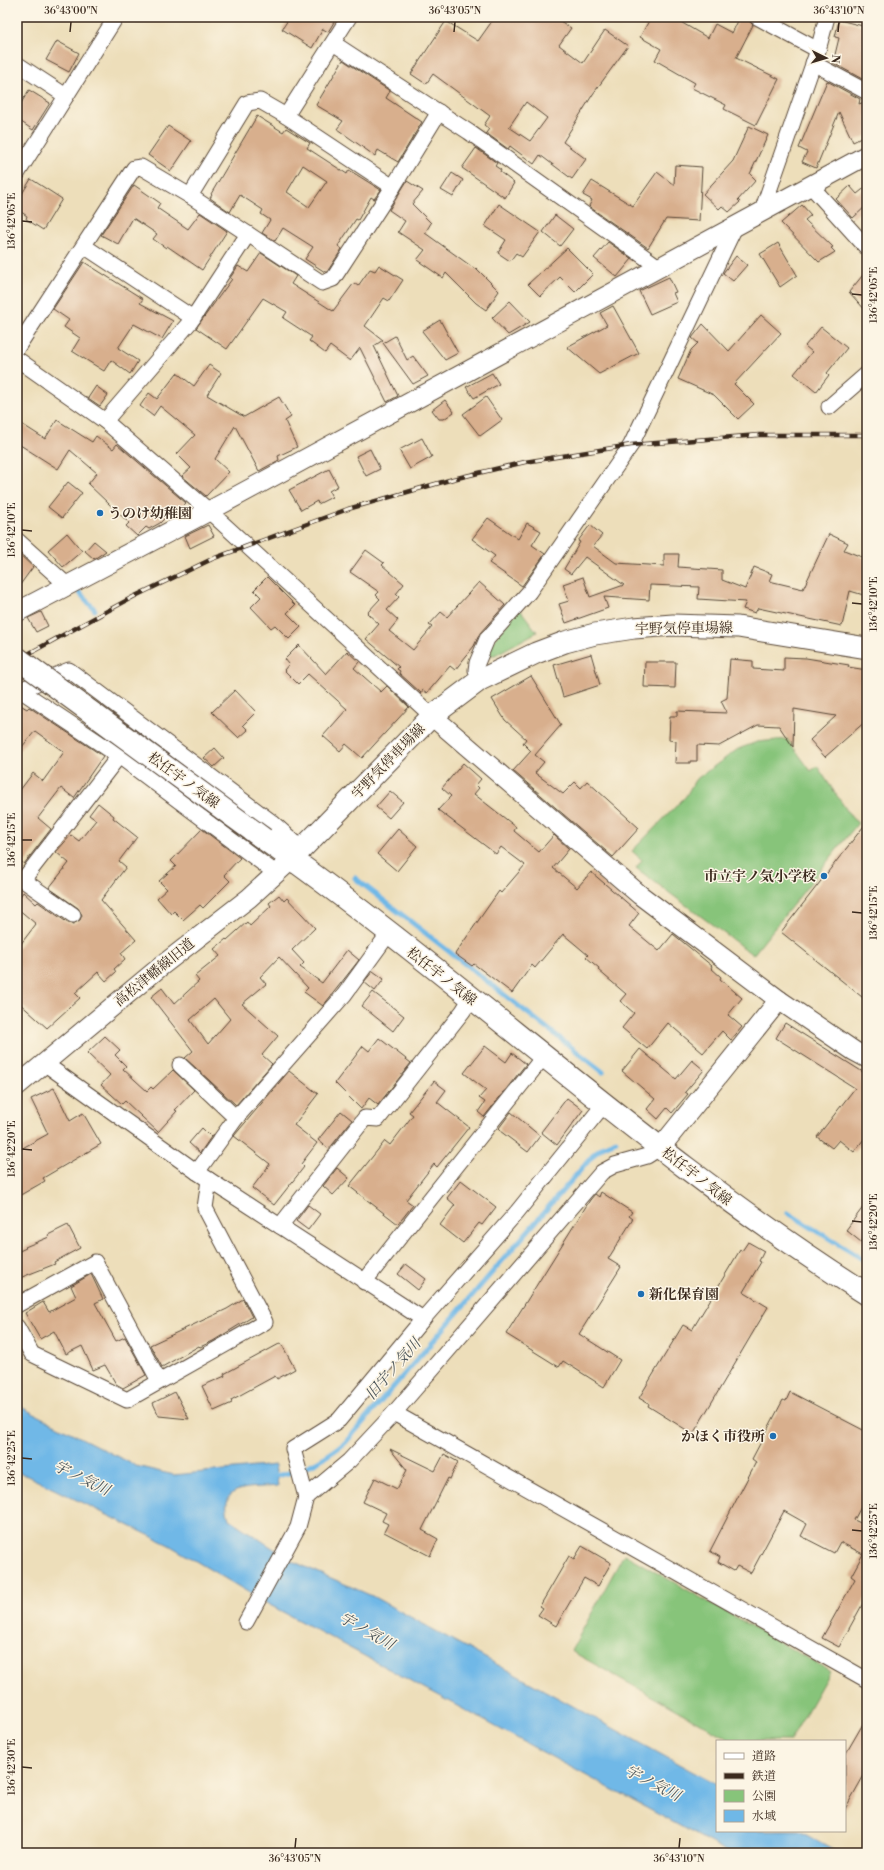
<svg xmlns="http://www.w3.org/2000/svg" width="884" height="1870" viewBox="0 0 884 1870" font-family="'Libre Bodoni','Noto Serif JP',serif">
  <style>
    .green { fill: #87c47a; stroke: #61774c }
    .water { fill: #6fb8e7; stroke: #557182 }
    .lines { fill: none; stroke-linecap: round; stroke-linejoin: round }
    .stream { stroke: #6fb8e7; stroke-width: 5 }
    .building { fill: #d8af8d; fill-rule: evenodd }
    .minor-casing { stroke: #564535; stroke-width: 17 }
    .tertiary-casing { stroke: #564535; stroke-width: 21 }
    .secondary-casing { stroke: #564535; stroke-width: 23 }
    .primary-casing { stroke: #564535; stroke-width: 24 }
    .minor { stroke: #fff; stroke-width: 15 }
    .tertiary { stroke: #fff; stroke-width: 19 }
    .secondary { stroke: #fff; stroke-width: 21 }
    .primary { stroke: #fff; stroke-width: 22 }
    .rail-casing { stroke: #3b2a1e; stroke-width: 4.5 }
    .rail { stroke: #fcf5e5; stroke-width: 3; stroke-dasharray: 9; stroke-linecap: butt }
    .primary-bridge-casing { stroke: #564535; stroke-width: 24; stroke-linecap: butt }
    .primary-bridge { stroke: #fff; stroke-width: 22 }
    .ticks { fill: none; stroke: #3b2a1e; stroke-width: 1.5 }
    .poi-dot { fill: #1f6fb2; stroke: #fcf5e5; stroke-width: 1.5 }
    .labels { text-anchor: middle; stroke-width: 3; stroke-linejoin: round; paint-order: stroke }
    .poi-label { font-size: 14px; font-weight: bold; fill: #3b2a1e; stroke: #fcf5e5; text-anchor: start }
    .street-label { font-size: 14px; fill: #3b2a1e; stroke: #fcf5e5 }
    .water-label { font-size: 15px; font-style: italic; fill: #4b555a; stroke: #fcf5e5 }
    .neatline { fill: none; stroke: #3b2a1e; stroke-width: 1.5 }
    .ticks-label { font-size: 10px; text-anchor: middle; fill: #3b2a1e }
  </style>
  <rect width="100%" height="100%" fill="#fcf5e5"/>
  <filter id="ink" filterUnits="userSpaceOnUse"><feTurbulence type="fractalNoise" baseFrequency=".025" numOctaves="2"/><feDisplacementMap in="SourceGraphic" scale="8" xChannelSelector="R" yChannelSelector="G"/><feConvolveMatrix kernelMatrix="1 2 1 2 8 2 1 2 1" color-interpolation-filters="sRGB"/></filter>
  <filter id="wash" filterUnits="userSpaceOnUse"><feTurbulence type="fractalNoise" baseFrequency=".012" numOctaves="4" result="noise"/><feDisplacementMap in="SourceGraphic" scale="16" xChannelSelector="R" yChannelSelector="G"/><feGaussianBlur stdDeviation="0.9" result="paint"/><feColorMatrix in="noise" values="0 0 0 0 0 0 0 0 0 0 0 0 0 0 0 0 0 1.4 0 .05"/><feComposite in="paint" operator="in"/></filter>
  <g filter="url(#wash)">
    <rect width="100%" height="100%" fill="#eddeba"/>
    <!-- green -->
    <g class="green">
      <path d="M519 608 537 632 495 655H489L488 648Z"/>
      <path d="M787 739 811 771 817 766 852 818 858 823 753 955 636 868 642 860 632 851 686 796 695 780 738 749 757 742Z"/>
      <path d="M624 1554 830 1671 790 1741H732L571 1651Z"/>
    </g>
    <!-- water -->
    <path class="water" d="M17 1405 136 1466 174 1475 275 1465 278 1486C253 1489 217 1482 229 1519L292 1561 372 1596 717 1785V1831H800L840 1853H730L268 1604 169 1545 17 1471Z"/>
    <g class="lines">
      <!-- stream -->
      <g class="stream">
        <path d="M79 592 95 610"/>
        <path d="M355 878 603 1072"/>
        <path d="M788 1213 867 1262"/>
        <path d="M270 1477C301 1472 320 1462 345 1443L596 1152 604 1146 616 1141"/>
      </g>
    </g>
    <g id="blocks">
      <!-- building -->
      <g class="building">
        <path d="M290 17H337L328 32 323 29 312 48 282 29Z"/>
        <path d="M495 17H554L571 28 559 45 583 63 605 30 628 46 593 94 563 142 586 159 572 179 540 155 534 164 510 146 508 149 486 133 489 129 484 125 490 116 433 74 426 84 411 74 446 21 478 41ZM526 102 547 118 530 141 509 127Z"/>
        <path d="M651 17H672L708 38 715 24 732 33 740 17H748L750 22 753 25 736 58 779 79 756 125 724 109 726 105 692 88 695 83 655 60 661 49 640 37Z"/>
        <path d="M839 20 867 27V69L864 80 833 63 839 38 835 37Z"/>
        <path d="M57 41 79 53 69 72 46 60Z"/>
        <path d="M343 60 390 91 386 98 422 122 398 162 378 150 375 156 337 129 343 121 316 105Z"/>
        <path d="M827 81 860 99 859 104 867 101V135L853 142 839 112 816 168 802 162 807 152 799 148Z"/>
        <path d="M29 90 50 103 33 130 17 119V110Z"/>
        <path d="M257 116 283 132 286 128 310 143 307 148 347 174 349 170 381 190 374 199 371 197 358 220 356 219 338 246 342 249 327 272H325L305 259 313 247 283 228 275 241 262 233 270 220 261 214 263 210 240 195 230 212 210 198 212 195 211 194ZM303 165 327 181 309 207 287 192Z"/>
        <path d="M168 126 191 141 171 171 148 155Z"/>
        <path d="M749 126 768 135 750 174 756 180 738 200 740 202 729 212 722 206 719 209 703 194 733 161Z"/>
        <path d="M476 148 497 163 495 166 501 170 500 172 514 183 505 198 462 168Z"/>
        <path d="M675 165 702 167 699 221 666 219 648 248 591 208 589 206 592 200 583 195 592 181 633 206 657 172 674 185Z"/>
        <path d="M452 173 463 180 453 197 441 190Z"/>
        <path d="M31 179 62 199 43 230 26 219 27 216 17 209V202Z"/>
        <path d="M407 181 423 191 412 204 431 223 425 233 475 269 476 268 499 291 486 310 476 303 446 273 443 278 417 260 425 250 398 232 405 221 389 210Z"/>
        <path d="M134 185 160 203 157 208 188 229 200 213 227 231 202 270 167 246 166 248 153 239 157 234 133 218 118 244 101 235Z"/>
        <path d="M850 186 857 194 867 186V205L853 218 836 199Z"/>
        <path d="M499 204 540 232 522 257 516 253 510 261 498 253 506 240 485 226Z"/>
        <path d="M802 205 811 215 805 220 833 247 831 248 835 252 819 262 781 223Z"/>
        <path d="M555 215 573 229 560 246 543 232Z"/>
        <path d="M608 242 632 259 617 277 594 258Z"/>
        <path d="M778 243 797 275 780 287 760 254Z"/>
        <path d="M567 248 593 274 575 292 560 277 540 296 528 284Z"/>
        <path d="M261 253 296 276 291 284 333 311 354 283 358 286 370 269 375 271 379 265 403 280 389 301 384 298 365 326 383 340 374 346 398 396 387 402 360 348 350 361 330 346 325 353 309 341 312 337 283 318 287 312 263 298 227 349 196 328 232 279 230 278 238 266 248 272Z"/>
        <path d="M736 256 747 265 733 281 723 273Z"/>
        <path d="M84 262 143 299 140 303 173 321 162 339 134 324 118 348 138 361 130 374 111 360 104 371 72 351 80 338 64 327 69 320 53 309Z"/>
        <path d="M867 270V312L849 292Z"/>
        <path d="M669 277 676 292 673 293 677 302 650 314 639 291Z"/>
        <path d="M510 301 530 322 508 335 492 318Z"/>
        <path d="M613 306 639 353 599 374 567 347 607 325 600 313Z"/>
        <path d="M761 315 781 333 734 384 754 404 738 419 714 395 678 379 691 350 698 343 692 338 703 324 729 351Z"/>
        <path d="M440 320 458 353 445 360 422 331Z"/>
        <path d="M821 327 847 348 827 373 829 375 816 392 794 374 812 352 805 346Z"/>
        <path d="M395 336 407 360 413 356 428 376 413 384 383 343Z"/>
        <path d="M209 365 221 373 207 395 244 417 279 397 291 417 285 421 297 447 278 456 279 460 259 471 235 426 215 459 229 472 206 496 182 476 191 468 177 454 195 435 160 406 153 416 140 406 149 393 157 399 177 373 194 386Z"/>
        <path d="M492 373 499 384 474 398 466 387Z"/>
        <path d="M96 386 108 395 100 406 88 398Z"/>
        <path d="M486 397 502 420 480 436 463 414Z"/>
        <path d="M445 400 454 412 444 419H439L432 410Z"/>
        <path d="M57 420 92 442 96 436 113 449 117 444 186 503 174 516 172 511 160 523 149 529 146 527 137 536 126 526 129 523 88 484 97 473 70 450 58 469 17 443V421L45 439Z"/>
        <path d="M422 438 432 457 410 469 399 450Z"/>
        <path d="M370 449 380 469 366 476 356 456Z"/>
        <path d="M329 469 338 486 329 491 332 497 318 504 317 501 301 510 289 490Z"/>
        <path d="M68 482 82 493 62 518 48 507Z"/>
        <path d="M488 518 518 539 527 523 541 531 532 545 545 554 522 586 489 563 495 556 472 539Z"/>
        <path d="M208 525 214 536 190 548 185 536Z"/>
        <path d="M590 525 602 535 593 546 616 563 664 566V554H679L678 567 722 570V580L745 589 754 567 772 574 769 581 803 589 829 534 848 543 844 550 867 559V596L850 591 842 626 758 608 755 613 743 609 746 602 698 599 699 587 650 585 649 600 604 597 608 608 566 623 559 604 569 601 563 584 583 577 590 597 624 585 585 557 571 574 564 569 580 542 578 541Z"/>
        <path d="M67 533 82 551 63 567 48 550Z"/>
        <path d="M94 541 106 551 94 559 85 551Z"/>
        <path d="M366 550 384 563 382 565 404 584 396 594 399 597 387 610 398 620 389 631 413 650 432 627 429 625 441 612 447 617 479 582 505 605 480 633 474 646 455 670 450 666 427 693 423 690 421 693 399 673 400 671 397 669 399 667 366 639 379 624 367 613 380 599 376 595 379 592 350 572Z"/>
        <path d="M17 552 33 567 17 589Z"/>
        <path d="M267 577 295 605 287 613 301 627 289 639 275 625 271 628 251 607 261 597 254 590Z"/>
        <path d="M41 612 48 626 36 632 28 618Z"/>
        <path d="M299 645 326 674 347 651 359 662 354 668 381 692 387 686 409 707 362 758 346 744 340 751 323 736 347 709 308 674 298 684 284 670 289 664 285 659Z"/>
        <path d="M591 654 600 685 563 697 554 665Z"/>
        <path d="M784 657 806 658 849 665 848 667 867 670V720L825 757 810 740 836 716 794 709 793 747 779 726 758 725 719 746 697 745V761H690V763H675L676 741 669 740 670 716H677V711L727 713 721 701 727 698 730 659 753 661V669L784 671Z"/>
        <path d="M645 662H676L675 688 644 687Z"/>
        <path d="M531 676 561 725 535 755 544 762 535 773 563 794 575 782 581 788 587 781 639 828 613 857 513 771 531 751 523 743 526 739 505 720 492 699Z"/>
        <path d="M235 690 256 712 243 725 248 730 239 738 212 712Z"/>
        <path d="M17 703 27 709 29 707 103 756 74 798 61 788 38 818 51 829 24 864 17 858V794L33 773 43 781 64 752 35 731 17 753Z"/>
        <path d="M215 748 224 758 214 767 204 758Z"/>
        <path d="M463 763 481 779 476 785 479 788 474 794 516 827 514 831 539 852 554 835 569 849 553 868 577 888 591 872 639 913 629 926 659 951 673 934 712 966 711 968 721 977 720 979 742 998 728 1015 742 1027 731 1040 722 1031 703 1053 668 1023 647 1049 622 1028 634 1013 620 1001 626 994 598 970 599 968 586 957 588 955 563 934 535 968 532 965 512 993 474 964 472 966 455 954 499 891 501 893 525 865 501 847 496 854 438 810 451 796 442 788Z"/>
        <path d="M390 791 403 802 389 818 376 807Z"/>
        <path d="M98 803 114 816 113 818 137 837 119 861 126 867 101 900 136 940 121 953 125 959 114 969 116 972 106 981 98 972 75 993 80 998 47 1028 17 1001V949L36 924 17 908V901L23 892 36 904 38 902 68 923 73 924 80 920 82 915 78 908 49 888 69 863 56 852 71 835 79 841 96 820 89 815Z"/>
        <path d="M867 822V1001L781 932Z"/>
        <path d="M202 829 240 858 224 875 230 881 203 908 200 905 183 920 174 911 171 914 157 898 167 889 159 881 176 866 171 861Z"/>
        <path d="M398 829 417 846 397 871 377 854Z"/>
        <path d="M279 895 284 901 287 898 315 928 292 950 304 963 300 967 322 983 347 950 359 960 323 1006 304 992 308 988 279 957 260 977 266 984 242 1004 278 1036 262 1055 272 1064 236 1105 185 1058 193 1051 151 997 162 988 174 1004 199 981 195 976 220 956 214 949 226 939 227 940 247 922 250 926 271 906 269 903ZM214 999 230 1019 208 1044 190 1020Z"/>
        <path d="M373 971 384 979 375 991 364 982Z"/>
        <path d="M373 992 404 1016 393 1031 362 1006Z"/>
        <path d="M785 1023 866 1074 867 1072V1135L854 1152 839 1140 832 1148 817 1137 855 1088 776 1038Z"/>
        <path d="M105 1036 120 1050 115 1055 126 1066 123 1069 147 1091 151 1087 153 1089 173 1070 194 1090 175 1110 177 1111 158 1132 125 1101 122 1104 101 1085 110 1075 87 1053Z"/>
        <path d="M379 1038 411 1063 378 1105 369 1098 361 1109 335 1083 363 1046 369 1051Z"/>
        <path d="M485 1046 506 1062 512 1053 526 1064 484 1117 478 1112 485 1102 479 1098 486 1090 464 1073Z"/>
        <path d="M640 1049 676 1079 692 1060 704 1070 685 1092 688 1094 672 1113 667 1108 658 1119 647 1109 655 1099 622 1071Z"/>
        <path d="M289 1071 318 1094 294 1125 317 1143 301 1164 304 1167 274 1205 252 1188 270 1164 234 1136Z"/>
        <path d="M434 1081 446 1090 437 1102 469 1127 437 1167 434 1164 406 1200 413 1205 398 1224 349 1186 385 1141 390 1145 413 1115 409 1112Z"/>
        <path d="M54 1088 70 1121 83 1113 101 1144 43 1178 45 1181 17 1197V1151L48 1134 31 1099Z"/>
        <path d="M567 1098 583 1110 557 1145 541 1132Z"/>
        <path d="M341 1111 352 1120 329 1149 318 1140Z"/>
        <path d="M511 1112 540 1136 528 1152 500 1131 501 1130 499 1128Z"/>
        <path d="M202 1128 211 1137 200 1153 189 1143Z"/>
        <path d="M337 1168 349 1178 333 1195 323 1186Z"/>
        <path d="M461 1180 496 1207 482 1225 479 1223 463 1243 440 1225 455 1205 447 1198Z"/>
        <path d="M601 1192 632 1212 629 1216 633 1219 608 1259 621 1267 579 1334 620 1360 604 1387 563 1361 559 1367 506 1334 590 1200 595 1194 599 1197Z"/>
        <path d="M867 1202V1234L861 1242 846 1230Z"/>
        <path d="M308 1205 320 1214 308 1230 296 1221Z"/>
        <path d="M68 1225 80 1248 54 1262 55 1264 17 1279V1252L26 1248 25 1247 49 1237 48 1235Z"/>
        <path d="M748 1242 764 1251 759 1261 761 1262 743 1292 768 1307 693 1434 648 1406 649 1404 639 1398 683 1325 692 1330 740 1250 742 1251Z"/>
        <path d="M406 1264 426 1279 418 1290 398 1274Z"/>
        <path d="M91 1274 103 1299 95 1303 116 1341 125 1337 146 1375 123 1388 116 1384 105 1365 93 1370 82 1346 66 1354 54 1331 40 1339 25 1313 43 1302 49 1312 76 1297 71 1286Z"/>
        <path d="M243 1299 252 1317 213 1341 200 1347 199 1346 162 1367 150 1345 227 1309Z"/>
        <path d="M281 1343 295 1369 277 1379 275 1376 231 1400 232 1403 214 1411 202 1386 225 1376 224 1374Z"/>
        <path d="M175 1392 189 1419 159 1416 153 1403Z"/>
        <path d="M790 1392 867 1432V1496L854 1520 867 1526V1596L839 1647 822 1638 855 1579 851 1576 863 1554 840 1542 834 1553 801 1536 807 1524 784 1511 751 1573 737 1566 734 1571 718 1562 720 1557 710 1551 756 1462 752 1459 783 1400 786 1401Z"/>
        <path d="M390 1449 435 1471 444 1454 458 1462 450 1479 448 1478 422 1530 438 1539 430 1556 384 1532 388 1524 382 1521 386 1513 363 1502 375 1478 397 1489 407 1470Z"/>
        <path d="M582 1546 611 1563 598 1586 584 1578 556 1626 538 1615 543 1608 540 1606 569 1556 574 1559Z"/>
        <path d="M867 1717V1770L845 1809V1755Z"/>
      </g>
    </g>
  </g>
  <g filter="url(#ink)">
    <use href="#blocks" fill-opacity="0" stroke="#564535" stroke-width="1"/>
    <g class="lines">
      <!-- minor casing -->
      <g class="minor-casing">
        <g id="minor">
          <path d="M757 17 818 50"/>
          <path d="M333 43 469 132 660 268"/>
          <path d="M813 63 867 92"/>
          <path d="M17 64 66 96"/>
          <path d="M286 116 393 187"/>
          <path d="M17 174 116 17"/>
          <path d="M810 185 867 248"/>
          <path d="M762 211 818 50 827 17"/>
          <path d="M248 234 322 283 333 279 393 187 439 112"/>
          <path d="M84 246 193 318"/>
          <path d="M17 348 134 168 141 167 190 196"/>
          <path d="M17 359 105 421 209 511 432 716"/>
          <path d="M829 407 867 374"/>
          <path d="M105 421 191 321 248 234 190 196 247 103 260 101 286 116 349 17"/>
          <path d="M17 540 67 585"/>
          <path d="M480 680 476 670 477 663 487 639 529 592 631 445 735 227"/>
          <path d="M20 690 69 670 273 823 301 848"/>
          <path d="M17 692 20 690 119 756 277 874"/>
          <path d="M73 915 23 880 119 756"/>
          <path d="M44 1063 197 1172 423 1319"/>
          <path d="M180 1065 236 1118"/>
          <path d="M197 1172 236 1118 344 995 389 933"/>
          <path d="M280 1226 365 1118 378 1119 463 1011 471 998"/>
          <path d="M364 1282 544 1056"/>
          <path d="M17 1305 95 1262 159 1381"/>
          <path d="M17 1327 32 1354 127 1400 265 1322 205 1208 209 1180"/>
          <path d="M394 1413 867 1680"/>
          <path d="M306 1497 293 1449 339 1420 423 1319 517 1212 605 1103"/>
          <path d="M246 1622 298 1527 306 1497 349 1461 394 1413 602 1172 615 1165 647 1156 661 1147"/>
        </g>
      </g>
      <!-- tertiary casing -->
      <g class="tertiary-casing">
        <g id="tertiary">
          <path d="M17 612 209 511 867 155"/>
          <path d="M432 716 640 895 779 1000"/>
          <path d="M17 1086 160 967 249 898 292 859"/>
          <path d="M661 1147 779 1000 854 1051 867 1058"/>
        </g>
      </g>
      <!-- secondary casing -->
      <g class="secondary-casing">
        <path id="secondary" d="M292 859 432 716 480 680 536 653 565 642 595 634 634 628 673 625 738 627 867 648"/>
      </g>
      <!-- primary casing -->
      <g class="primary-casing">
        <path id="primary" d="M264 839C469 984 653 1160 867 1294"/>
      </g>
      <!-- minor -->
      <use href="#minor" class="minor"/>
      <!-- tertiary -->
      <use href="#tertiary" class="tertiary"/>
      <!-- secondary -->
      <use href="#secondary" class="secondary"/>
      <!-- primary -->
      <use href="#primary" class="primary"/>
      <!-- rail casing -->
      <g class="rail-casing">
        <path id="rail" d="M17 660 133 597 212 559 348 509 453 479 525 462 631 445 759 435H867"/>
      </g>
      <!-- rail -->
      <use href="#rail" class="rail"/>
      <!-- primary-bridge casing -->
      <g class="primary-bridge-casing">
        <path id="primary-bridge" d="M17 658 264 839"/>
      </g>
      <!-- primary-bridge -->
      <use href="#primary-bridge" class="primary-bridge"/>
    </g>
  </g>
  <!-- ticks -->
  <path class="ticks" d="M70 32 71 22M454 32 455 22M838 32 839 22M22 221 32 222M852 294 862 295M22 530 32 531M852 603 862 604M22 840H32M852 912 862 913M22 1149 32 1150M852 1221 862 1222M22 1458 32 1459M852 1530 862 1531M22 1767 32 1768M295 1848 296 1838M679 1848 680 1838"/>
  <!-- markers -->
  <g class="poi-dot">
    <circle cx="100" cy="513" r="4"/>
    <circle cx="824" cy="876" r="4"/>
    <circle cx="641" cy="1294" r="4"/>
    <circle cx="773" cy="1436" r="4"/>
  </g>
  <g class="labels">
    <!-- poi labels -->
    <g class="poi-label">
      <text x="108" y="518">うのけ幼稚園</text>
      <text x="816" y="881" text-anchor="end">市立宇ノ気小学校</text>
      <text x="649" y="1299">新化保育園</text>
      <text x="765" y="1441" text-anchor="end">かほく市役所</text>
    </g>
    <!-- street labels -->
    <g class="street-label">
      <text transform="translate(684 628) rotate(-1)" y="5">宇野気停車場線</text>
      <text transform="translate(388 761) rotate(-46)" y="5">宇野気停車場線</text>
      <text transform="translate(184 780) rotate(36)" y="5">松任宇ノ気線</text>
      <text transform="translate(154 972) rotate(-39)" y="5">高松津幡線旧道</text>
      <text transform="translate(442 976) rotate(38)" y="5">松任宇ノ気線</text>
      <text transform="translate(697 1176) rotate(38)" y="5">松任宇ノ気線</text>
    </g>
    <!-- water labels -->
    <g class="water-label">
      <text transform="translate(393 1369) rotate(-49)" y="5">旧宇ノ気川</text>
      <text transform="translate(82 1478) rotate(26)" y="5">宇ノ気川</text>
      <text transform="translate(367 1631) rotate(29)" y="5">宇ノ気川</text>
      <text transform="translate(653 1783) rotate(27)" y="5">宇ノ気川</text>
    </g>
  </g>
  <!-- margin -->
  <rect width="884" height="1870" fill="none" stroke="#fcf5e5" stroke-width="44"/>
  <!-- legend -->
  <rect x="716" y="1740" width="130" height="92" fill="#fcf5e5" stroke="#afa495"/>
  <rect x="724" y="1753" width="20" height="6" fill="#ffffff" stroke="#afa495"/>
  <text x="752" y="1760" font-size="12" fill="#3b2a1e">道路</text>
  <rect x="724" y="1773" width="20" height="6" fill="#3b2a1e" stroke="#afa495"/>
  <text x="752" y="1780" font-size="12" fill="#3b2a1e">鉄道</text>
  <rect x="724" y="1790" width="20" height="12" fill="#87c47a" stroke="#afa495"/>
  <text x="752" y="1800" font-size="12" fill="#3b2a1e">公園</text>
  <rect x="724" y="1810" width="20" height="12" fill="#6fb8e7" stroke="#afa495"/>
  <text x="752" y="1820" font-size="12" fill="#3b2a1e">水域</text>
  <!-- north arrow -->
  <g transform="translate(826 58) rotate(95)" stroke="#fcf5e5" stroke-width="3" paint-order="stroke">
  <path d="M0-3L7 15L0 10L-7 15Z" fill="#3b2a1e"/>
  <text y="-6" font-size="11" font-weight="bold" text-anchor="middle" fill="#3b2a1e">N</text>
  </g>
  <rect x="22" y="22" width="840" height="1826" class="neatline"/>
  <g class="ticks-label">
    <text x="71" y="14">36°43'00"N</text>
    <text x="455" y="14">36°43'05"N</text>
    <text x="839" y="14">36°43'10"N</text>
    <text transform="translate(11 221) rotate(-90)" y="4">136°42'05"E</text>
    <text transform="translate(873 295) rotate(-90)" y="4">136°42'05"E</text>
    <text transform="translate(11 530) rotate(-90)" y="4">136°42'10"E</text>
    <text transform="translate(873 604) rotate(-90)" y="4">136°42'10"E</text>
    <text transform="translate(11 840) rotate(-90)" y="4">136°42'15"E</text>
    <text transform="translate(873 913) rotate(-90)" y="4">136°42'15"E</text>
    <text transform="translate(11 1149) rotate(-90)" y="4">136°42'20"E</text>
    <text transform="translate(873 1222) rotate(-90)" y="4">136°42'20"E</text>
    <text transform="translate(11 1458) rotate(-90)" y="4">136°42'25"E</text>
    <text transform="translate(873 1531) rotate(-90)" y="4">136°42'25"E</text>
    <text transform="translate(11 1767) rotate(-90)" y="4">136°42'30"E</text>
    <text x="295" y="1862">36°43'05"N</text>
    <text x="679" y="1862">36°43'10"N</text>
  </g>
</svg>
